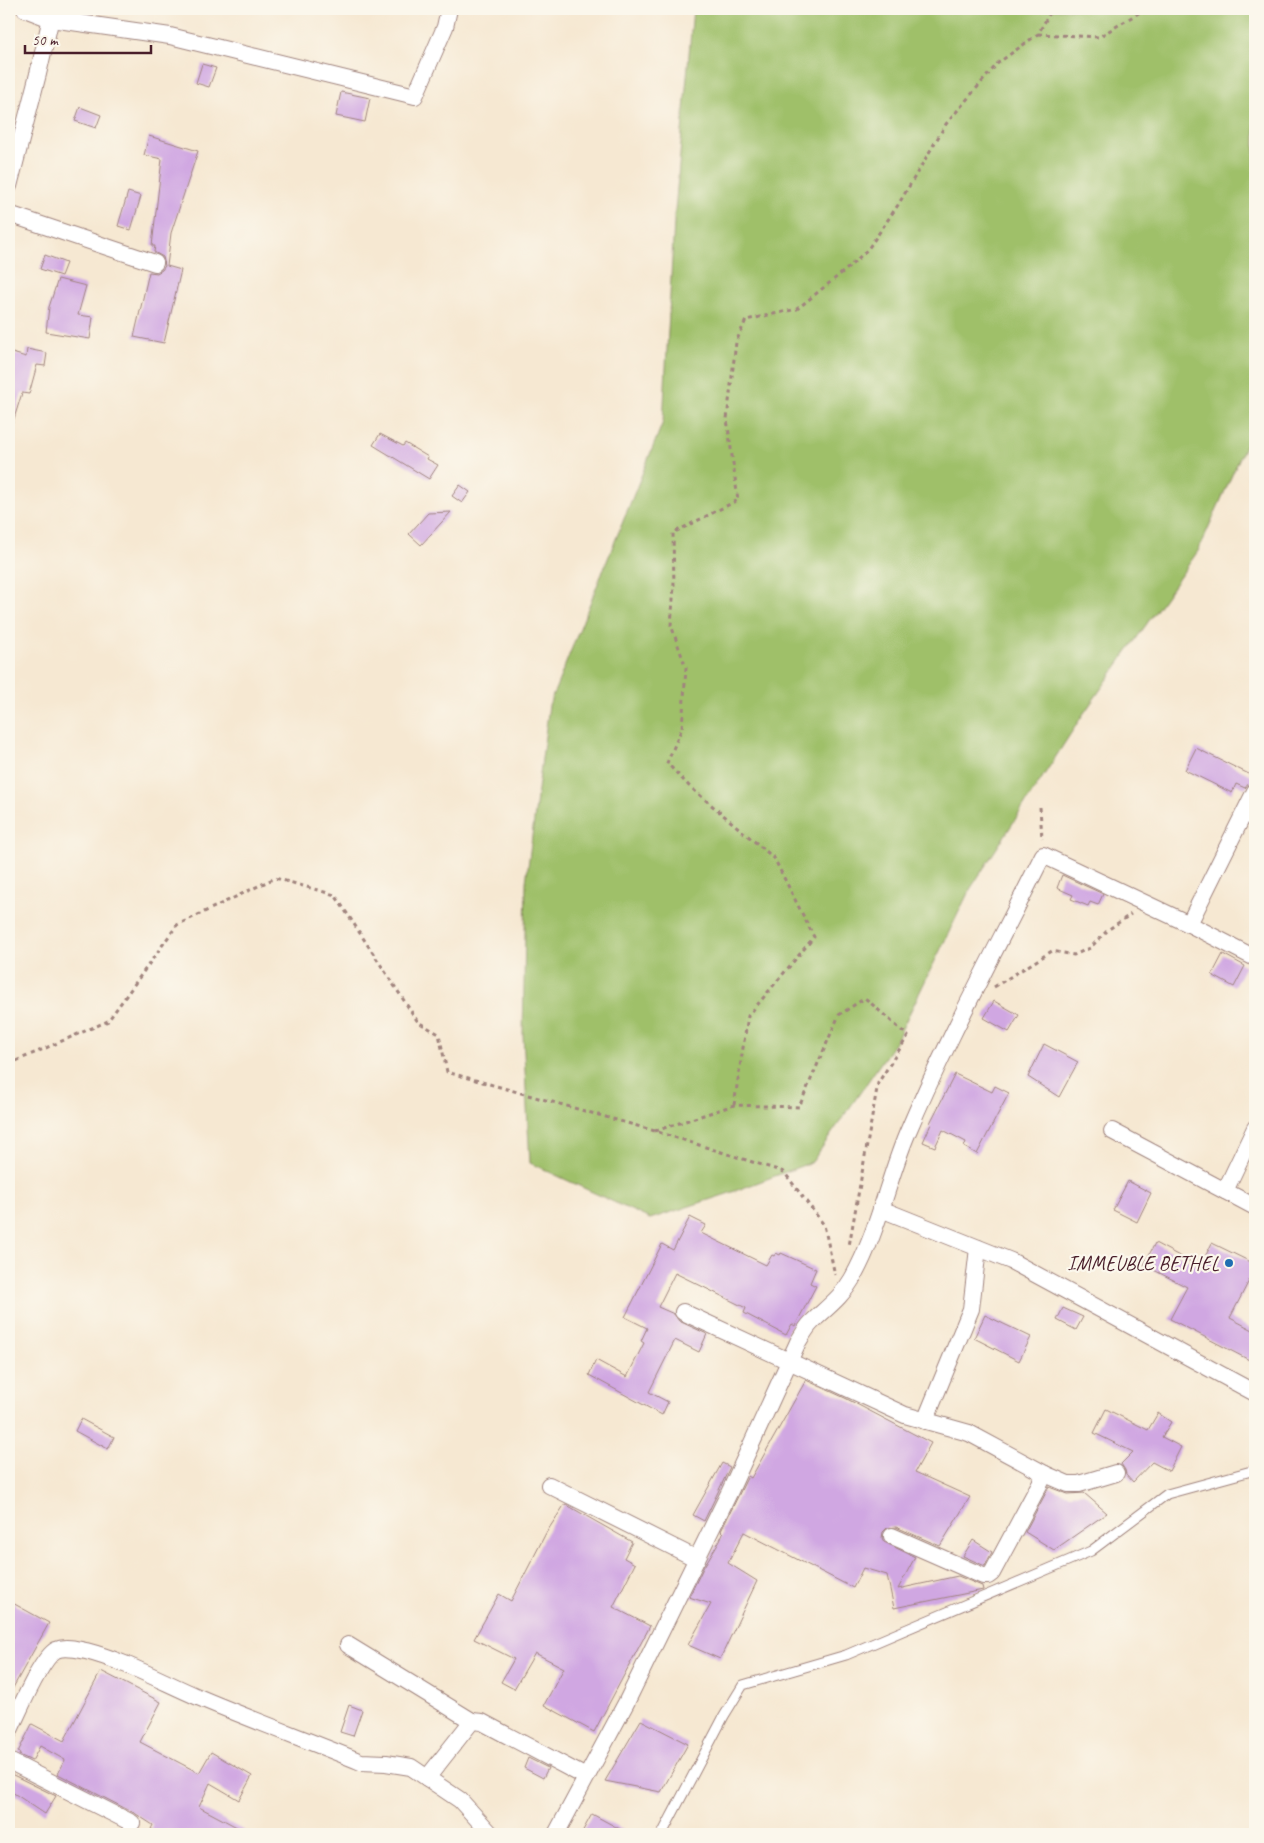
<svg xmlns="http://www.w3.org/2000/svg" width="1264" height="1843" viewBox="0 0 1264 1843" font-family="Caveat,sans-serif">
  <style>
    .green { fill: #9fc069; stroke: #74704a }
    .building { fill: #d0a7e2 }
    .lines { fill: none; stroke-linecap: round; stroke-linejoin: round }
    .lane-casing { stroke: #a0847e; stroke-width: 11 }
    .street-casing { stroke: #a0847e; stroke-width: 18 }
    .path { stroke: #a0847e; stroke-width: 3; stroke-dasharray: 4 4; stroke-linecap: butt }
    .lane { stroke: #fff; stroke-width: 9 }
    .street { stroke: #fff; stroke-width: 16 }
    .poi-dot { fill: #1f6fb2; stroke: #fbf7ec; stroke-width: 2 }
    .labels { text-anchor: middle; stroke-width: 4.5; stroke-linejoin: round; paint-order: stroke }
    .poi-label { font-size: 20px; fill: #4a1f2b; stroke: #fbf7ec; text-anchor: end }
  </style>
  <rect width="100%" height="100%" fill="#fbf7ec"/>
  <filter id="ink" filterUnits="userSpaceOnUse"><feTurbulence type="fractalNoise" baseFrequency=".02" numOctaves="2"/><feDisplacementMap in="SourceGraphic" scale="10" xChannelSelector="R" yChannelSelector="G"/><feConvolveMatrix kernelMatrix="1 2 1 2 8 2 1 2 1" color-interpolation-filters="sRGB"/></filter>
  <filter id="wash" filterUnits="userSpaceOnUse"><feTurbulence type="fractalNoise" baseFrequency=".0096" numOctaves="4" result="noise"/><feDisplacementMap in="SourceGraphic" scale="20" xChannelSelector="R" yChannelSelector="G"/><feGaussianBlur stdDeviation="1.12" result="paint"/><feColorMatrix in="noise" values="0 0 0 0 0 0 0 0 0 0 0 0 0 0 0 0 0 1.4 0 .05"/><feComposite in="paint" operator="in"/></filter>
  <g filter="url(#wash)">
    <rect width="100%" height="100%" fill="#f6e8d2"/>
    <!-- green -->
    <path class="green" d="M693 9H1255V417L1249 437 1198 551 1084 713 969 891 896 1041 812 1162 727 1194 650 1219 530 1163 523 1035 526 882 549 705 663 422 674 222Z"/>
    <g id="blocks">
      <!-- building -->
      <g class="building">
        <path d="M202 64 216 68 209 87 196 83Z"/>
        <path d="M341 92 370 98 365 122 336 116Z"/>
        <path d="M80 107 101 115 96 128 75 121Z"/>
        <path d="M149 136 198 151 171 233 167 266 181 270 164 343 134 337 149 272 157 273 162 270 165 266 163 257 154 252 155 246H152L162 159 144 155Z"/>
        <path d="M128 192 141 196 131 230 118 226Z"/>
        <path d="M45 255 66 263 61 276 40 269Z"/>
        <path d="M58 279 86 286 78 315 93 317 90 339 46 332 49 307Z"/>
        <path d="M27 349 47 353 45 366 37 365 29 394 22 393 12 425H9V352L26 357Z"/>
        <path d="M380 434 403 446 405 443 428 457 427 459 438 465 429 479 373 445Z"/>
        <path d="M460 485 470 492 462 503 452 496Z"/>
        <path d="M451 512 421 545 409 534 428 513Z"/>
        <path d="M1196 748 1255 777V781L1249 783 1245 788 1236 784 1232 793 1185 770Z"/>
        <path d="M1062 875 1103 894 1098 905 1090 902 1088 906 1071 899 1073 895 1057 888Z"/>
        <path d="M1223 954 1245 966 1234 987 1212 975Z"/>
        <path d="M994 1001 1019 1015 1009 1032 984 1018Z"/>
        <path d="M1044 1044 1078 1062 1059 1097 1028 1077Z"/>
        <path d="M955 1074 992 1092 995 1086 1009 1093 977 1154 964 1147 966 1142 943 1130 935 1147 923 1142 931 1124 930 1123Z"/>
        <path d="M1128 1181 1151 1193 1137 1222 1113 1210Z"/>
        <path d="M690 1217 706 1225 701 1233 766 1265 772 1255 774 1256 776 1253 780 1255 781 1253 816 1269 810 1283 816 1286 795 1326 792 1324 786 1335 744 1313 746 1308 675 1273 658 1307 674 1314 679 1321 707 1334 699 1352 675 1340 649 1392 668 1402 662 1415 589 1375 596 1360 627 1377 644 1343 641 1341 647 1328 625 1317 662 1244 673 1250Z"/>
        <path d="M1155 1243 1200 1267 1212 1243 1255 1264V1269L1230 1318 1255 1331V1363L1170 1319 1187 1287 1144 1265Z"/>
        <path d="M1063 1308 1083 1317 1076 1330 1057 1320Z"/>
        <path d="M985 1315 1031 1337 1019 1361 974 1338Z"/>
        <path d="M806 1380 845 1398 931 1443 915 1472 970 1497 940 1546 896 1527 887 1528 883 1532 882 1538 884 1542 915 1557 898 1589 958 1576 982 1586 983 1590 894 1608 887 1575 863 1568 853 1588 744 1532 728 1563 757 1581 720 1659 688 1645 711 1604 689 1597 703 1568 720 1540 723 1533 721 1531 748 1476 751 1478Z"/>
        <path d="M1106 1409 1148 1430 1158 1413 1171 1422 1162 1437 1181 1447 1169 1471 1152 1462 1133 1482 1126 1474 1125 1470 1121 1464 1133 1452 1094 1433Z"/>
        <path d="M81 1419 114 1437 108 1449 75 1431Z"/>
        <path d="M722 1463 730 1467 704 1521 693 1515Z"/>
        <path d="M1049 1487 1068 1494 1084 1493 1107 1513 1054 1550 1025 1532Z"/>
        <path d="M565 1504 632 1542 624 1558 635 1564 613 1607 650 1626 594 1732 544 1705 564 1668 535 1653 514 1689 501 1682 514 1659 474 1639 499 1594 511 1601 546 1533Z"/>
        <path d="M973 1540 992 1552 985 1566 963 1556Z"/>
        <path d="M9 1601 49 1623 9 1695Z"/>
        <path d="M101 1671 161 1702 140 1742 199 1773 211 1752 252 1776 239 1800 210 1783 199 1807 250 1834H161L151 1829 153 1825 136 1814 58 1774 65 1760 40 1746 32 1761 19 1755 20 1753 18 1752 32 1724 64 1741Z"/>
        <path d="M349 1705 362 1710 353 1736 340 1732Z"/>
        <path d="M641 1720 688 1744 661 1792 605 1781Z"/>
        <path d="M528 1758 548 1768 543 1778 524 1768Z"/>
        <path d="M9 1773 56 1796 45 1814 9 1790Z"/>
        <path d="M592 1814 629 1834H581Z"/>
      </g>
    </g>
  </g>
  <g filter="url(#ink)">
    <use href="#blocks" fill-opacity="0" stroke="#a0847e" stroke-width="1"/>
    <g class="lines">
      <!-- lane casing -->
      <g class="lane-casing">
        <path id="lane" d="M662 1834 724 1716 743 1685 846 1655 1091 1551 1167 1494 1255 1470"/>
      </g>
      <!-- street casing -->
      <g class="street-casing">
        <g id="street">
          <path d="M25 9 51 19 170 36 415 96 445 27 449 9"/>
          <path d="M9 186 38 74 53 9"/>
          <path d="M9 214 155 263"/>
          <path d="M1189 924 1255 791"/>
          <path d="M1255 1128 1225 1191 1255 1207"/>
          <path d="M1112 1131 1225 1191"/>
          <path d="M881 1209 1011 1261 1255 1393"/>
          <path d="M683 1312 905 1415 969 1433 1045 1474 1068 1484H1079L1116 1473"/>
          <path d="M925 1421 971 1309 978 1248"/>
          <path d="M549 1485 697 1559"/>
          <path d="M892 1536 983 1576H988L992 1573 1045 1474"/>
          <path d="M348 1645 472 1721"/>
          <path d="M9 1732C18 1714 40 1659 56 1650 65 1646 77 1649 86 1651 125 1661 161 1681 198 1697 252 1720 307 1740 361 1762L386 1763 411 1767 460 1800 491 1834"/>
          <path d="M9 1761 132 1823"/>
          <path d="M427 1778 472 1721 482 1722 586 1777"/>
          <path d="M556 1834 626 1703 730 1491 798 1342C802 1336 806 1328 811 1323 825 1309 842 1297 852 1279 878 1233 887 1182 907 1134 947 1039 997 948 1043 855L1189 924 1255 958"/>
        </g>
      </g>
      <!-- path -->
      <g class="path">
        <path d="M1038 34 1099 37 1145 9"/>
        <path d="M1040 807 1042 839"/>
        <path d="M994 987 1052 951 1074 955 1090 948 1109 929 1131 914"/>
        <path d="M9 1064 108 1021 177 925 275 878 335 895 418 1022 439 1034 447 1072 655 1131 784 1172 824 1225 835 1275"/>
        <path d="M734 1105 748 1016 814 937 774 858 689 786 667 763 682 728 686 668 671 625 674 586 673 533 738 500 727 419 736 342 746 320 797 309 848 268 868 249 898 205 946 124 998 63 1038 34 1052 9"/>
        <path d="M655 1131 734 1105 799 1107 839 1015 865 998 908 1036 878 1083 849 1246"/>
      </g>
      <!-- lane -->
      <use href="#lane" class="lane"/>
      <!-- street -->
      <use href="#street" class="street"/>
    </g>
  </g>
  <!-- markers -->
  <circle class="poi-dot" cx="1229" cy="1263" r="5"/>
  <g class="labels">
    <!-- poi labels -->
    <g class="poi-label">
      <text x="1219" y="1270">IMMEUBLE BETHEL</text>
    </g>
  </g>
  <!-- margin -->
  <rect width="1264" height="1843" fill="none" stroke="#fbf7ec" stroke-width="30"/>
  <!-- scale -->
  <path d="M25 45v8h126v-8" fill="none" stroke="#4a1f2b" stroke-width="2.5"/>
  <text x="32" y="45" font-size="15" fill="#4a1f2b" stroke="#fbf7ec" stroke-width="4" paint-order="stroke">50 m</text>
</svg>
